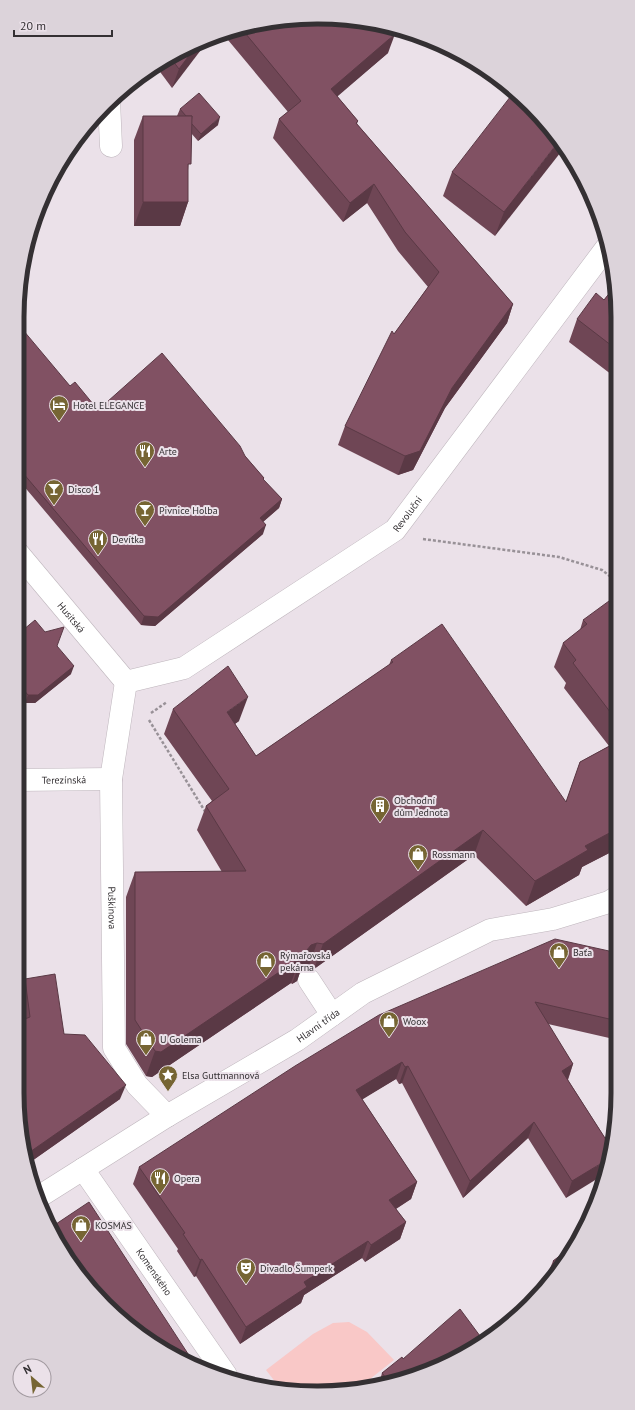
<svg xmlns="http://www.w3.org/2000/svg" width="635" height="1410" viewBox="0 0 635 1410" font-family="'PT Sans',sans-serif">
  <style>
    .green { fill: #f9c8c7 }
    .lines { fill: none; stroke-linecap: round; stroke-linejoin: round }
    .street-casing { stroke: #beb5bc; stroke-width: 23 }
    .path { stroke: #989197; stroke-width: 2.5; stroke-dasharray: 3 2; stroke-linecap: butt }
    .street { stroke: #fff; stroke-width: 22 }
    .wall { fill: #6f4655 }
    .shaded-wall { fill: #5a3945 }
    .building { fill: #815163; stroke: #5a3945 }
    .labels { text-anchor: middle; stroke-width: 4; stroke-linejoin: round; paint-order: stroke }
    .poi-label { font-size: 10px; fill: #343033; stroke: #ebe1e9; text-anchor: start }
    .street-label { font-size: 10px; fill: #343033; stroke: #ebe1e9 }
    .rim { fill: none; stroke: #343033; stroke-width: 5 }
  </style>
  <rect width="100%" height="100%" fill="#ebe1e9"/>
  <!-- green -->
  <path class="green" d="M349 1322 367 1332 394 1360 370 1379 375 1386 357 1390 280 1388 266 1370 313 1334 333 1323Z"/>
  <g class="lines">
    <!-- street casing -->
    <g class="street-casing">
      <g id="street">
        <path d="M109 101 111 146"/>
        <path id="s1" d="M17 552 126 682"/>
        <path id="s2" d="M126 682 184 668 395 530 607 247"/>
        <path id="s3" d="M126 682 111 779 114 1048 137 1085 167 1116"/>
        <path id="s4" d="M17 780 111 779"/>
        <path d="M309 980 332 1015"/>
        <path id="s5" d="M83 1169 226 1375"/>
        <path id="s6" d="M37 1198 167 1116 297 1040 363 993 490 930 553 919 609 902 617 897"/>
      </g>
    </g>
    <!-- path -->
    <g class="path">
      <path d="M423 539 559 557 602 570 616 581"/>
      <path d="M151 713 167 702"/>
      <path d="M149 720 206 813"/>
    </g>
    <!-- street -->
    <use href="#street" class="street"/>
  </g>
  <!-- wall -->
  <g class="wall">
    <path d="M259 23 390 28 388 53 337 96 358 121 357 124 513 304 507 323 445 408 413 470 398 475 338 445 345 426 394 334 428 287 398 251 367 203 343 222 273 138 279 119 288 112 223 34Z"/>
    <path d="M202 40 172 88 155 65Z"/>
    <path d="M180 109 218 125 198 141 191 133 188 170V202L180 226H134V140L143 116H177Z"/>
    <path d="M556 134 495 236 443 196 452 172Z"/>
    <path d="M615 286 616 378 569 342 577 319 604 300Z"/>
    <path d="M17 335 70 386 98 410 245 456 264 478 263 480 282 499 279 508 263 522V534L155 626 141 625 17 478Z"/>
    <path d="M616 601 617 849 582 867 579 875 526 906 474 855 314 969 308 968 302 970 300 972 297 981 292 984 291 983 152 1077 146 1076 126 1044V897L135 872H222L197 830 206 806 212 801 164 734 173 709 239 721 235 724 256 756 389 665 391 660 566 802 580 762 609 746 564 688 566 683 554 667 563 643 580 630 583 620 612 605Z"/>
    <path d="M45 632 57 646 71 674 35 703H25L17 693V635Z"/>
    <path d="M618 953V1040L548 1024 573 1064 568 1080 612 1149 566 1198 528 1138 463 1198 402 1083 399 1084 396 1079 362 1099 417 1182 411 1199 396 1209 406 1222 400 1239 365 1262 362 1258 304 1295 301 1303 240 1344 196 1276 194 1277 177 1251 178 1249 133 1184 139 1167Z"/>
    <path d="M25 979 64 1034 120 1099 29 1163 17 1092 23 1020 20 994Z"/>
    <path d="M570 1248 550 1279 547 1276 553 1261Z"/>
    <path d="M403 1359 414 1377 383 1384 380 1380 382 1373Z"/>
  </g>
  <!-- shaded-wall -->
  <g class="shaded-wall">
    <path d="M395 34 388 53 324 108 331 89Z"/>
    <path d="M210 38 172 88 179 69 200 41Z"/>
    <path d="M220 117 218 125 198 141 201 134Z"/>
    <path d="M559 141 564 148 495 236 504 212Z"/>
    <path d="M374 184 367 203 343 222 350 203Z"/>
    <path d="M143 202H188L180 226H134Z"/>
    <path d="M513 304 507 323 445 408 413 470 398 475 405 456 452 388Z"/>
    <path d="M282 499 279 508 257 527 260 518Z"/>
    <path d="M266 525 263 534 155 626 141 625 144 616Z"/>
    <path d="M74 666 71 674 35 703H25L28 695Z"/>
    <path d="M248 697 239 721 218 736 227 712Z"/>
    <path d="M617 829V849L582 867 579 875 526 906 535 881 585 846Z"/>
    <path d="M483 830 474 855 314 969 323 944Z"/>
    <path d="M317 943 308 968 302 970 300 972 297 981 292 984 301 960 307 950 311 945Z"/>
    <path d="M300 958 291 983 152 1077 146 1076 155 1051Z"/>
    <path d="M402 1062 396 1079 350 1107 356 1090Z"/>
    <path d="M573 1064 567 1081 562 1071Z"/>
    <path d="M408 1066 402 1083 399 1084 405 1067Z"/>
    <path d="M126 1085 120 1099 29 1163 27 1154Z"/>
    <path d="M534 1122 528 1138 463 1198 470 1181Z"/>
    <path d="M610 1158 605 1174 566 1198 572 1181Z"/>
    <path d="M417 1182 411 1199 383 1217 389 1200Z"/>
    <path d="M406 1222 400 1239 365 1262 371 1245Z"/>
    <path d="M368 1241 362 1258 304 1295 301 1303 240 1344 246 1327 304 1282Z"/>
    <path d="M202 1259 196 1276 194 1277 200 1260Z"/>
  </g>
  <!-- building -->
  <g class="building">
    <path d="M317 17 376 23 389 27 395 34 331 89 358 121 356 123 513 304 452 388 420 451 405 456 345 426 392 331 394 334 439 272 405 232 374 184 350 203 279 119 301 101 241 28 259 23Z"/>
    <path d="M200 41 179 69 170 57Z"/>
    <path d="M514 92 556 134 559 141 504 212 452 172Z"/>
    <path d="M199 93 220 117 201 134 191 123 192 116H186L180 109Z"/>
    <path d="M143 116H192L191 164H188V202H143Z"/>
    <path d="M615 286 616 349 577 319 596 293 604 300Z"/>
    <path d="M23 330 70 386 75 382 98 410 162 353 240 446 245 456 264 478 263 479 282 499 260 518 266 525 158 617 144 616 17 466V335Z"/>
    <path d="M609 601 612 605 616 601 617 721 573 663 576 660 563 643 587 624 583 620Z"/>
    <path d="M35 620 45 632 64 627 57 646 74 666 38 695H28L17 682V635Z"/>
    <path d="M442 624 566 802 580 762 617 742V829L585 846 588 850 535 881 483 830 323 944 317 943 311 945 307 950 306 957 301 960 300 958 161 1052 155 1051 135 1020V872L246 871 206 806 229 789 173 709 228 666 248 697 227 712 256 756 393 662 391 660Z"/>
    <path d="M555 939 618 953V1021L535 1002 573 1064 562 1071 612 1149 610 1158 572 1181 534 1122 470 1181 408 1066 405 1067 402 1062 356 1090 417 1182 389 1200 406 1222 371 1245 368 1241 304 1282 307 1287 246 1327 202 1259 200 1260 183 1234 185 1233 139 1167 295 1066 379 1015Z"/>
    <path d="M55 974 64 1034 85 1035 126 1085 27 1154 17 1092V1022L30 1017 25 979Z"/>
    <path d="M89 1202 194 1363 167 1353 91 1290 57 1243 50 1228Z"/>
    <path d="M570 1248 558 1267 553 1261Z"/>
    <path d="M460 1309 483 1340 468 1353 414 1377 390 1383 382 1373 402 1357 403 1359Z"/>
  </g>
  <!-- icons -->
  <defs>
    <g id="hotel-pin" transform="scale(1)"><path d="M0 17L-7.5 6A9.5 9.5 0 1 1 7.5 6Z" fill="#766533" stroke="#ebe1e9"/><path d="M-6-4.5h1.5V1H6V5H4.5V3h-9V5H-6ZM-4 0a1.8 1.8 0 1 1 3.6 0ZM.5 0V-2.5h3Q6-2.5 6 0Z" fill="#fff"/></g>
    <g id="restaurant-pin" transform="scale(1)"><path d="M0 17L-7.5 6A9.5 9.5 0 1 1 7.5 6Z" fill="#766533" stroke="#ebe1e9"/><path d="M-5-6h1v4h1v-4h1v4h1v-4h1v5L-1.5 .5V6h-2V.5L-5-1ZM5-6V6H3V1.5H1.5Q1.5-4 5-6Z" fill="#fff"/></g>
    <g id="bar-pin" transform="scale(1)"><path d="M0 17L-7.5 6A9.5 9.5 0 1 1 7.5 6Z" fill="#766533" stroke="#ebe1e9"/><path d="M-6-5H6L.8 .8V4.5H3.5V6h-7V4.5H-.8V.8Z" fill="#fff"/></g>
    <g id="building-pin" transform="scale(1)"><path d="M0 17L-7.5 6A9.5 9.5 0 1 1 7.5 6Z" fill="#766533" stroke="#ebe1e9"/><path d="M-4-6H4V6H1V3H-1V6H-4ZM-2.5-4.3h1.7v1.8h-1.7ZM.8-4.3h1.7v1.8H.8ZM-2.5-1h1.7V.8h-1.7ZM.8-1h1.7V.8H.8Z" fill="#fff"/></g>
    <g id="shop-pin" transform="scale(1)"><path d="M0 17L-7.5 6A9.5 9.5 0 1 1 7.5 6Z" fill="#766533" stroke="#ebe1e9"/><path d="M-5-2.5h2.3a2.7 3.5 0 0 1 5.4 0H5L5.5 6h-11ZM-1.5-2.5h3a1.5 2.3 0 0 0-3 0Z" fill="#fff"/></g>
    <g id="sight-pin" transform="scale(1)"><path d="M0 17L-7.5 6A9.5 9.5 0 1 1 7.5 6Z" fill="#766533" stroke="#ebe1e9"/><path d="M0-6L1.8-2.2L6-1.7L2.9 1.2L3.7 5.4L0 3.3L-3.7 5.4L-2.9 1.2L-6-1.7L-1.8-2.2Z" fill="#fff"/></g>
    <g id="theatre-pin" transform="scale(1)"><path d="M0 17L-7.5 6A9.5 9.5 0 1 1 7.5 6Z" fill="#766533" stroke="#ebe1e9"/><path d="M-5-5.5Q0-4 5-5.5V0Q5 5 0 6Q-5 5-5 0ZM-3.3-2.5H-1v1.5H-3.3ZM1-2.5H3.3v1.5H1ZM-2.8 1Q0 5.5 2.8 1Z" fill="#fff"/></g>
  </defs>
  <g fill-rule="evenodd">
    <use href="#hotel-pin" x="59" y="405"/>
    <use href="#restaurant-pin" x="145" y="451"/>
    <use href="#bar-pin" x="54" y="489"/>
    <use href="#bar-pin" x="145" y="510"/>
    <use href="#restaurant-pin" x="98" y="539"/>
    <use href="#building-pin" x="380" y="806"/>
    <use href="#shop-pin" x="418" y="854"/>
    <use href="#shop-pin" x="559" y="952"/>
    <use href="#shop-pin" x="266" y="961"/>
    <use href="#shop-pin" x="389" y="1021"/>
    <use href="#shop-pin" x="146" y="1039"/>
    <use href="#sight-pin" x="168" y="1075"/>
    <use href="#restaurant-pin" x="160" y="1178"/>
    <use href="#shop-pin" x="81" y="1225"/>
    <use href="#theatre-pin" x="246" y="1268"/>
  </g>
  <g class="labels">
    <!-- poi labels -->
    <g class="poi-label">
      <text x="73" y="409">Hotel ELEGANCE</text>
      <text x="159" y="455">Arte</text>
      <text x="68" y="493">Disco 1</text>
      <text x="159" y="514">Pivnice Holba</text>
      <text x="112" y="543">Devítka</text>
      <text x="394" y="804">Obchodní<tspan x="394" dy="12">dům Jednota</tspan></text>
      <text x="432" y="858">Rossmann</text>
      <text x="573" y="956">Baťa</text>
      <text x="280" y="959">Rýmařovská<tspan x="280" dy="12">pekárna</tspan></text>
      <text x="403" y="1025">Woox</text>
      <text x="160" y="1043">U Golema</text>
      <text x="182" y="1079">Elsa Guttmannová</text>
      <text x="174" y="1182">Opera</text>
      <text x="95" y="1229">KOSMAS</text>
      <text x="260" y="1272">Divadlo Šumperk</text>
    </g>
    <!-- street labels -->
    <g class="street-label">
      <text dy="4" stroke="none"><textPath href="#s2" startOffset="332">Revoluční</textPath></text>
      <text dy="4" stroke="none"><textPath href="#s1" startOffset="85">Husitská</textPath></text>
      <text dy="4" stroke="none"><textPath href="#s4" startOffset="47">Terezínská</textPath></text>
      <text dy="4" stroke="none"><textPath href="#s3" startOffset="227">Puškinova</textPath></text>
      <text dy="4" stroke="none"><textPath href="#s6" startOffset="330">Hlavní třída</textPath></text>
      <text dy="4" stroke="none"><textPath href="#s5" startOffset="125">Komenského</textPath></text>
    </g>
  </g>
  <!-- crop -->
  <path d="M0 0H635V1410H0ZM317 24H318A293 293 0 0 1 611 317V1093A293 293 0 0 1 318 1386H317A293 293 0 0 1 24 1093V317A293 293 0 0 1 317 24Z" fill="#dcd3da" fill-rule="evenodd"/>
  <path class="rim" d="M317 24H318A293 293 0 0 1 611 317V1093A293 293 0 0 1 318 1386H317A293 293 0 0 1 24 1093V317A293 293 0 0 1 317 24Z"/>
  <!-- north arrow -->
  <g transform="translate(32 1378) rotate(332)"><circle r="19" fill="#ebe1e9" stroke="#a29aa0"/>
  <path d="M0-3L7 15L0 10L-7 15Z" fill="#766533"/>
  <text y="-6" font-size="11" font-weight="bold" text-anchor="middle" fill="#343033">N</text>
  </g>
  <!-- scale -->
  <path d="M14 30v6h98v-6" fill="none" stroke="#343033" stroke-width="2"/>
  <text x="20" y="30" font-size="12" fill="#343033" stroke="#ebe1e9" stroke-width="3" paint-order="stroke">20 m</text>
</svg>
